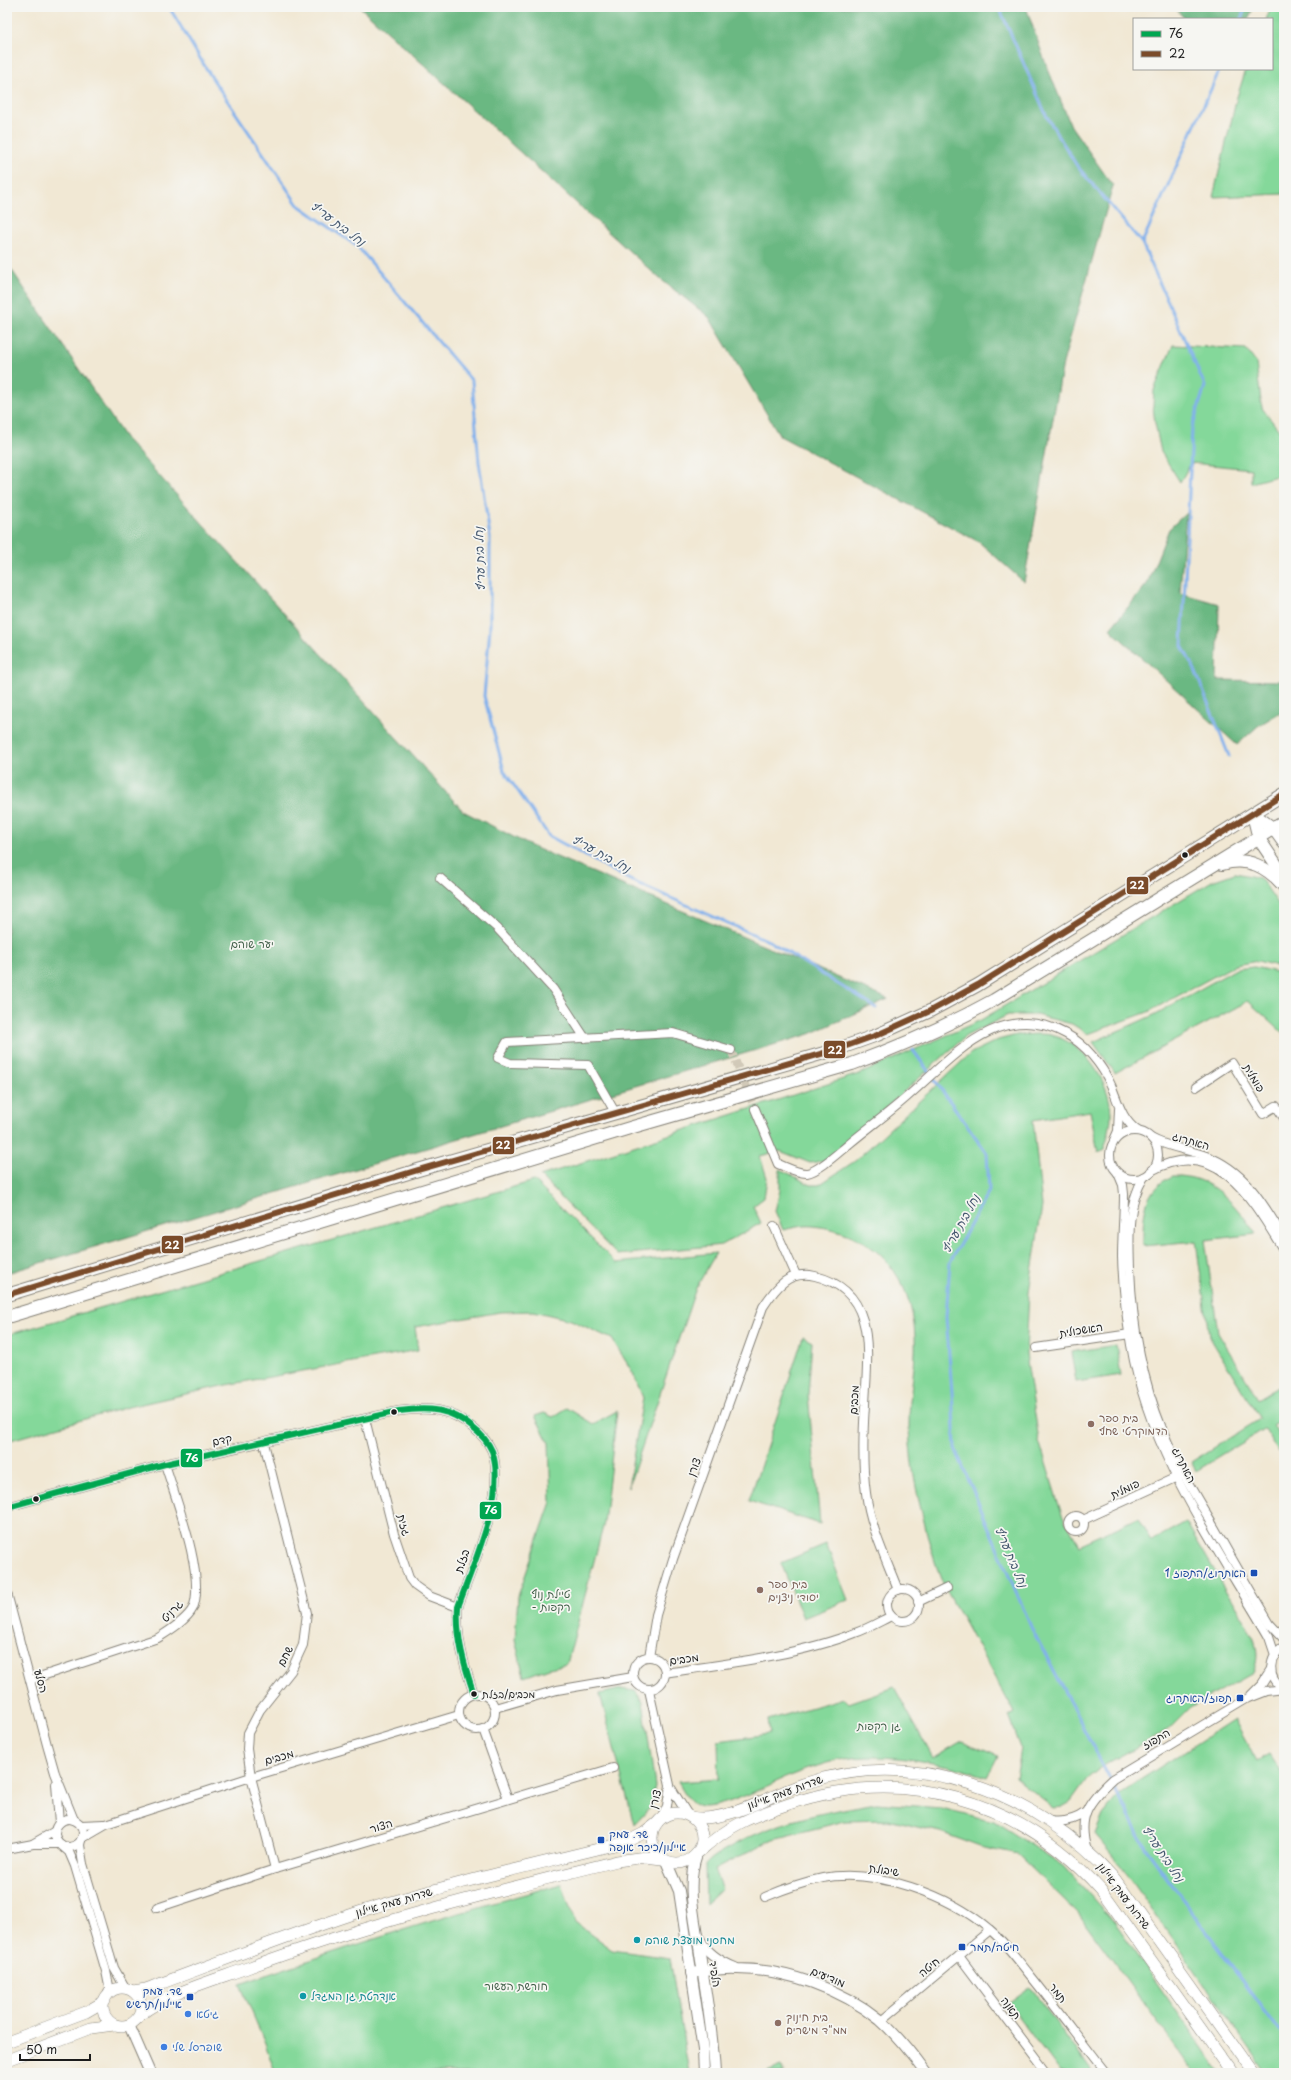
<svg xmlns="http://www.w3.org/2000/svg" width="1291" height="2080" viewBox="0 0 1291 2080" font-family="'Playpen Sans','Playpen Sans Hebrew',sans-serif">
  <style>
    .green { fill: #84d89a; stroke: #507a5b }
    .forest { fill: #6bb882; stroke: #446a4f }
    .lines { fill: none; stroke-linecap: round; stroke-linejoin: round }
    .stream { stroke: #82b1ec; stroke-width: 3 }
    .minor-tunnel { stroke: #d1c9b8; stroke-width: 8; stroke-dasharray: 8 4; stroke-linecap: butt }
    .minor-casing { stroke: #868278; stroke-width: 10 }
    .tertiary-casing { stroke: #868278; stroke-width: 12 }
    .secondary-casing { stroke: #868278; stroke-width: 12 }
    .primary-casing { stroke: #868278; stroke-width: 14 }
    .minor { stroke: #fff; stroke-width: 8 }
    .tertiary { stroke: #fff; stroke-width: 10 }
    .secondary { stroke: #fff; stroke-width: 11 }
    .primary { stroke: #fff; stroke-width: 12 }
    .bus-1-casing { stroke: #f6f6f2; stroke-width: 9 }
    .bus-2-casing { stroke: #f6f6f2; stroke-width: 9 }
    .bus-1 { stroke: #00a651; stroke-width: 6 }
    .bus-2 { stroke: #7a4b2a; stroke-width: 6 }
    .bus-dot { fill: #1c1c1c; stroke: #f6f6f2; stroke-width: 1.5 }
    .education-dot { fill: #8d6e63; stroke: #f6f6f2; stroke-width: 1.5 }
    .transit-dot { fill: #1a4fb4; stroke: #f6f6f2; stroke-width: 1.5 }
    .culture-dot { fill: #0f9aa8; stroke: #f6f6f2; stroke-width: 1.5 }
    .shop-dot { fill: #3f7fe0; stroke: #f6f6f2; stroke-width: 1.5 }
    .labels { text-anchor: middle; stroke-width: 3.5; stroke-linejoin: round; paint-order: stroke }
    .bus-label { font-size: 10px; fill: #1c1c1c; stroke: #f6f6f2; text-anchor: start }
    .park-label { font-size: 11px; fill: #405e48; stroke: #f6f6f2 }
    .street-label { font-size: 11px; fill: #1c1c1c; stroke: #f6f6f2 }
    .education-label { font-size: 11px; fill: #785e54; stroke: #f6f6f2; text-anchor: start }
    .transit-label { font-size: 11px; fill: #164399; stroke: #f6f6f2; text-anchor: end }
    .culture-label { font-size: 11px; fill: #0d838f; stroke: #f6f6f2; text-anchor: start }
    .shop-label { font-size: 11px; fill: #366cbe; stroke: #f6f6f2; text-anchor: start }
    .water-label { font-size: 12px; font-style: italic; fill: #45586f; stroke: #f6f6f2 }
    .line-badge { stroke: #f6f6f2; stroke-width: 1.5 }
    .badge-label { font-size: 11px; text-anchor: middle; font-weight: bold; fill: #fff }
  </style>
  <rect width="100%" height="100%" fill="#f6f6f2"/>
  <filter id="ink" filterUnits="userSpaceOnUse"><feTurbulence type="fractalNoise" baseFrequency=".025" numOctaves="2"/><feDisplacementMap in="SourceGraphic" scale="8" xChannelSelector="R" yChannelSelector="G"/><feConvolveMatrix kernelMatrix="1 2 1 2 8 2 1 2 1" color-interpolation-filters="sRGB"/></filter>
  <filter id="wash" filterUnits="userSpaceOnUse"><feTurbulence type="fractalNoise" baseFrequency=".012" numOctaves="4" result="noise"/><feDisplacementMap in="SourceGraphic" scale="16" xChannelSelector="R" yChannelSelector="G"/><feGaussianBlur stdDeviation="0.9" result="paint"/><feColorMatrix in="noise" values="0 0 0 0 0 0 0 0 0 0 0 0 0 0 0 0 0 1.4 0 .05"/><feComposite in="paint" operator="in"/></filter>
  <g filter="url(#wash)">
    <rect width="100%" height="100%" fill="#f1e8d4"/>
    <!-- green -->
    <g class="green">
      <path d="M1272 7H1284V194L1213 197 1237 97 1246 69H1272V19H1266Z"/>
      <path d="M1173 345 1246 349 1256 363 1262 408 1284 437V474L1251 483V469L1191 463 1180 482 1161 452 1155 423 1153 406 1154 390Z"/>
      <path d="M1235 873 1260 878 1284 912V968L1258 961 1235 965 1148 1012 1088 1034 1072 1024 1036 1015H1008L966 1036 828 1160 810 1163 780 1151 760 1156 767 1178 764 1198 753 1206 761 1223 722 1245 617 1255 540 1176 862 1073 981 1020 1212 881Z"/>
      <path d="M1254 967 1276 972 1284 976V1034L1248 1001 1115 1073 1093 1042 1154 1015 1236 969Z"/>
      <path d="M1017 1035C1028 1035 1041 1033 1051 1035 1083 1042 1112 1083 1111 1116 1111 1127 1107 1138 1104 1149L1098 1152 1090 1111 1033 1120 1042 1206 1029 1292 1026 1354 1039 1441 1062 1515 1079 1545 1138 1518 1151 1541 1186 1522 1254 1638C1257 1651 1259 1659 1253 1672L1191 1707 1169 1729 1106 1764 1089 1777 1071 1802 1064 1806 1053 1807 1016 1778 1021 1748 1009 1716 1014 1713C998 1683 981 1653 965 1623 958 1610 949 1597 943 1583 934 1562 928 1539 923 1517 915 1488 910 1457 909 1427 908 1393 919 1358 914 1325 907 1269 869 1231 813 1226 803 1225 792 1228 783 1230L775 1211 780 1190V1169L811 1185H819L855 1161 971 1053 998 1040Z"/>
      <path d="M1173 1176C1211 1174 1237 1206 1256 1234L1205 1240 1218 1333 1258 1399 1284 1383V1418L1273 1425 1284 1443V1460L1265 1429 1196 1471 1191 1462 1260 1419 1209 1336 1196 1241 1143 1246C1143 1217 1142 1189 1173 1176Z"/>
      <path d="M534 1181 616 1263 716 1253 696 1288 628 1488 643 1398 633 1373 612 1339 571 1320 533 1311 500 1312 415 1327 418 1350 226 1385 128 1407 7 1441V1335Z"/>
      <path d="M803 1337 812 1342 808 1394 820 1524 749 1501Z"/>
      <path d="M1116 1345 1121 1375 1076 1382 1071 1352Z"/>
      <path d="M567 1408 593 1424 617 1411 604 1523 567 1664 549 1668 524 1677 515 1639 518 1596 551 1502 549 1443 535 1416 544 1413 553 1417Z"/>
      <path d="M826 1544 848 1600 803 1618 781 1563Z"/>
      <path d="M894 1687 933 1758 962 1741 998 1756 987 1777C947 1763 894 1754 852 1758 830 1760 806 1770 785 1778 764 1787 724 1808 702 1807 690 1806 683 1791 678 1782L719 1779 718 1741 770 1734 768 1720 844 1698 849 1703Z"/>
      <path d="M621 1689 635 1691 643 1702 655 1786 650 1808 634 1825 600 1694Z"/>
      <path d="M1234 1719 1257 1761 1269 1754 1284 1777V2073H1267L1122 1866 1095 1834 1103 1815 1123 1791Z"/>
      <path d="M876 1803 941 1808 994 1821 1064 1866 1114 1922 1220 2073H1195L1078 1913 1018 1855 981 1847 940 1832 888 1820 845 1821 773 1839 714 1870 722 1889 706 1904 705 1865C714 1855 726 1850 738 1843 783 1819 827 1812 876 1803Z"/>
      <path d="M562 1884 575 1923 612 1950 670 1958 689 2073H275L265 2043 240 1984C346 1947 453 1913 562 1884Z"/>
      <path d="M1030 1987 1093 2073H1060L1008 2003Z"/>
      <path d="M782 2066 785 2073H764Z"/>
    </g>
    <!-- forest -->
    <g class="forest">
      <path d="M360 7H1026L1044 59 1071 126 1113 186 1063 363 1024 582 979 542 780 436 709 317 659 278Z"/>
      <path d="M1174 7H1254L1248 19H1185Z"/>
      <path d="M7 263 126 439 463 811 531 846 888 999 810 1034 7 1273Z"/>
      <path d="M1186 513 1180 593 1219 604 1217 680 1284 681V710L1258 726 1237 745 1110 629 1147 584 1169 529Z"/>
    </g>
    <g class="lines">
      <!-- stream -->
      <g class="stream">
        <path d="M169 7 212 78 298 205 358 247 472 381 479 462 490 537V628L484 696 504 771 549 836 630 880 771 942 876 1008"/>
        <path d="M999 7 1047 117 1077 166 1142 243 1205 386 1192 428 1182 646 1195 670 1229 756"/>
        <path d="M1241 19 1246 7"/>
        <path d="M1142 243 1220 69"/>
        <path d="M913 1050 987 1153 989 1191 950 1262 946 1317 952 1392 955 1448 1031 1627 1146 1849 1284 2037"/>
      </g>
    </g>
  </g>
  <g filter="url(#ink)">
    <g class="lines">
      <!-- minor-tunnel -->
      <path class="minor-tunnel" d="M731 1050 755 1109"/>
      <!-- minor casing -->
      <g class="minor-casing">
        <g id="minor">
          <path d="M440 878 497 928 553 989 585 1038"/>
          <path d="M1196 1087 1232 1063 1263 1114 1276 1106 1284 1118"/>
          <path d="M755 1109 778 1164C786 1167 799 1174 807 1173 819 1171 839 1152 849 1144 868 1128 889 1113 908 1096 952 1058 1000 998 1066 1034 1085 1044 1102 1065 1111 1085 1118 1102 1122 1120 1138 1131"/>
          <path d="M616 1114 588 1065 510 1063 498 1058 507 1042 673 1033 731 1050"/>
          <circle cx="1134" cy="1155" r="24"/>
          <path d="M1151 1138C1169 1148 1187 1149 1206 1156 1245 1170 1264 1205 1284 1238"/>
          <path d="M1114 1140 1118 1131 1119 1109"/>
          <path d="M1151 1171C1218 1133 1255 1204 1284 1251"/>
          <path d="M1118 1173 1123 1185 1124 1194C1124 1215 1122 1236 1122 1257 1123 1286 1126 1316 1131 1345 1149 1453 1215 1544 1269 1637L1275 1655"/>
          <path d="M1144 1177C1127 1205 1129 1236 1130 1268 1132 1323 1142 1380 1163 1431 1176 1464 1195 1495 1214 1527 1232 1559 1251 1592 1270 1624L1284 1639"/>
          <path d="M774 1226 796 1275"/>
          <path d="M1036 1348 1130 1334"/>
          <path d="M365 1419 394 1534 409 1578 415 1586 429 1596 458 1607"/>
          <path d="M264 1443 307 1613 303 1645 291 1671 260 1710 248 1733 247 1749 251 1777 275 1869"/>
          <path d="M7 1507 165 1464 399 1411C428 1407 451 1408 473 1428 481 1434 488 1442 492 1451 507 1492 472 1567 458 1607 456 1637 464 1665 474 1694"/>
          <circle cx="1076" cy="1524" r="8"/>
          <path d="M1083 1520 1177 1477"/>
          <circle cx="903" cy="1605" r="16"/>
          <path d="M7 1593 47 1745 55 1773 74 1820"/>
          <path d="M918 1602 947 1588"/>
          <path d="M1284 1646C1268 1656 1266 1680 1284 1689"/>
          <circle cx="649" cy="1673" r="16"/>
          <path d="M649 1657 656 1615 673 1559 763 1307C776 1287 789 1270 815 1276 879 1291 867 1356 865 1405 863 1434 862 1464 866 1493 870 1526 886 1559 898 1590"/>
          <path d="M665 1673C725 1664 799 1655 855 1633 867 1629 879 1622 891 1616"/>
          <path d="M30 1680 158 1638C169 1631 187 1620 193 1608 206 1576 175 1497 165 1464"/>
          <path d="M649 1690 670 1785 667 1806 661 1819"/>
          <circle cx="477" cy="1712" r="18"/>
          <path d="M1251 1695 1262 1684 1271 1670"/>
          <path d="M495 1708 557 1690 633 1677"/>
          <path d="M483 1729 508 1799"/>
          <path d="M56 1784 59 1823"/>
          <path d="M671 1788 688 1815"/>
          <circle cx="69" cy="1833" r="14"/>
          <path d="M1050 1821C1063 1823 1075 1820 1086 1812"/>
          <path d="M81 1825 104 1824"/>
          <path d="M82 1838 106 1824 251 1777 459 1715"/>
          <path d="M81 1840 80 1845 83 1864 114 1968 126 1989"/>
          <path d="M34 1843 55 1831"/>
          <path d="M62 1846 69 1852 75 1866 106 1971 109 1986 108 1996"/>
          <path d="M7 1849 33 1844H60"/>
          <path d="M1087 1851C1077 1816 1088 1802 1113 1779L1248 1698 1266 1691 1284 1689"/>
          <path d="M765 1897C784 1889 803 1882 823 1878 876 1868 949 1895 989 1929 1005 1942 1017 1959 1030 1975 1056 2007 1080 2040 1106 2073"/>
          <path d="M157 1908 275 1869 613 1768"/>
          <path d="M959 1956 1047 2073"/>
          <path d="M881 2021 990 1930"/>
        </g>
      </g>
      <!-- tertiary casing -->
      <g class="tertiary-casing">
        <g id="tertiary">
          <path d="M697 1854C685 1886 696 1922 700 1954 706 1994 713 2033 715 2073"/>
          <path d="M666 1861 679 1891 703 2050 704 2073"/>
          <path d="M700 1940C707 1954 720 1962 735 1968"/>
          <path d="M691 1973C706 1971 722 1968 737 1969 786 1969 842 1989 880 2020 897 2035 913 2055 926 2073"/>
          <path d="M129 2025 150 2073"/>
        </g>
      </g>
      <!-- secondary casing -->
      <g class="secondary-casing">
        <g id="secondary">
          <circle cx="677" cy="1838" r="25"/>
          <path d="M691 1817C724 1824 771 1795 803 1784 917 1746 1037 1792 1115 1879L1253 2073"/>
          <path d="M699 1852C728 1826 750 1817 786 1805 903 1765 1019 1798 1101 1890L1232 2073"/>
          <circle cx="122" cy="2007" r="19"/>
          <path d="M133 1991 146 1989C219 1962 291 1934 365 1910 451 1883 539 1864 626 1842L644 1833 657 1823"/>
          <path d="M140 2015C169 1992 215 1980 250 1967 371 1922 492 1892 617 1861L645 1857 662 1859"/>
          <path d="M7 2042 86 2012 105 2001"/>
          <path d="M7 2060 91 2028 114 2025"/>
        </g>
      </g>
      <!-- primary casing -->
      <g class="primary-casing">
        <g id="primary">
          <path d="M1253 814 1259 839 1284 876"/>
          <path d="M1253 814 1274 829 1284 843"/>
          <path d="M1222 864C1248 856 1267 867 1284 886"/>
          <path d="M7 1295 418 1170 838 1049 877 1035 930 1011 978 985 1284 794"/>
          <path d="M7 1317 633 1127 852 1064C901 1046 949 1025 994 1000L1284 822"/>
        </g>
      </g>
      <!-- minor -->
      <use href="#minor" class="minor"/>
      <!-- tertiary -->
      <use href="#tertiary" class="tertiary"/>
      <!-- secondary -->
      <use href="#secondary" class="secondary"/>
      <!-- primary -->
      <use href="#primary" class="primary"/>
      <!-- bus-1 casing -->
      <g class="bus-1-casing">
        <path id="bus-1" d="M7 1507 165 1464 399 1411C428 1407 451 1408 473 1428 481 1434 488 1442 492 1451 507 1492 472 1567 458 1607 456 1637 464 1665 474 1694"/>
      </g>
      <!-- bus-2 casing -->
      <g class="bus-2-casing">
        <path id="bus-2" d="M7 1295 418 1170 838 1049 877 1035 930 1011 978 985 1284 794"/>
      </g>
      <!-- bus-1 -->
      <use href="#bus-1" class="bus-1"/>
      <!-- bus-2 -->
      <use href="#bus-2" class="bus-2"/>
    </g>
  </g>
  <!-- markers -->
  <g class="bus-dot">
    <circle cx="1185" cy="855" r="3.5"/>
    <circle cx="394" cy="1412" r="3.5"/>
    <circle cx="36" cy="1499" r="3.5"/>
    <circle cx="474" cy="1694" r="3.5"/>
  </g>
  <g class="education-dot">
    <circle cx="1091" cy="1424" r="4"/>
    <circle cx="760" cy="1590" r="4"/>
    <circle cx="778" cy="2023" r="4"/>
  </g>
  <g class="transit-dot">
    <rect x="1250" y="1569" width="8" height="8" rx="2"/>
    <rect x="1236" y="1694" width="8" height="8" rx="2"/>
    <rect x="597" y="1836" width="8" height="8" rx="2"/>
    <rect x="958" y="1943" width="8" height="8" rx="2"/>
    <rect x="186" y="1993" width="8" height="8" rx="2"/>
  </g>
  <g class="culture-dot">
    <circle cx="637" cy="1940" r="4"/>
    <circle cx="303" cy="1996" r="4"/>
  </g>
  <g class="shop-dot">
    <circle cx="188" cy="2014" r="4"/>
    <circle cx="164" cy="2047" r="4"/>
  </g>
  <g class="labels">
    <!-- bus labels -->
    <g class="bus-label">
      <text x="482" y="1698">מכבים/בזלת</text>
    </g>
    <!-- park labels -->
    <g class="park-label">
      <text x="252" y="948">יער שוהם</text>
      <text x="551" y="1598">טיילת נוף<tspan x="551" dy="13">- רקפות</tspan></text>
      <text x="879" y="1730">גן רקפות</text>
      <text x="516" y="1990">חורשת העשור</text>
    </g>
    <!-- street labels -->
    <g class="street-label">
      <text transform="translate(1254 1078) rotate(59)" y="4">פומלית</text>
      <text transform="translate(1191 1141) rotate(16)" y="4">האתרוג</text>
      <text transform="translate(1081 1330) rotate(-9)" y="4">האשכולית</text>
      <text transform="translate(854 1400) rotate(-87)" y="4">מכבים</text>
      <text transform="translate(222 1440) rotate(-12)" y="4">קדם</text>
      <text transform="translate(1184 1465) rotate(63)" y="4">האתרוג</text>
      <text transform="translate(694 1467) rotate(-70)" y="4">צורן</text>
      <text transform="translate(1125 1489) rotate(-25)" y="4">פומלית</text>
      <text transform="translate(404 1525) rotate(75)" y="4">גזית</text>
      <text transform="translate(462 1561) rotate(-71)" y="4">בזלת</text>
      <text transform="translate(172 1611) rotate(-46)" y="4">גרניט</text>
      <text transform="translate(285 1656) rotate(-63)" y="4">שחם</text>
      <text transform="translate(684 1659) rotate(-8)" y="4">מכבים</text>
      <text transform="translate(41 1681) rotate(75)" y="4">הסלע</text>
      <text transform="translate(1156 1739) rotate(-30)" y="4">התפוז</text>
      <text transform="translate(279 1757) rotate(-16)" y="4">מכבים</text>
      <text transform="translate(785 1792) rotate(-20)" y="4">שדרות עמק איילון</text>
      <text transform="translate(655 1799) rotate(-75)" y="4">צורן</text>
      <text transform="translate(381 1826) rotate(-17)" y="4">הצור</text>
      <text transform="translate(884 1870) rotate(9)" y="4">שיבולת</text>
      <text transform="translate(1124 1896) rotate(53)" y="4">שדרות עמק איילון</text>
      <text transform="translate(394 1902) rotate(-16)" y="4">שדרות עמק איילון</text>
      <text transform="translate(929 1967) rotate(-40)" y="4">חיטה</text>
      <text transform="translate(715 1974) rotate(81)" y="4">הלפיד</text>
      <text transform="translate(828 1977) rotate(22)" y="4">מודיעים</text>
      <text transform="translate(1058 1993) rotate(52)" y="4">תמר</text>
      <text transform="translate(1011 2008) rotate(53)" y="4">תאנה</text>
    </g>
    <!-- education labels -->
    <g class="education-label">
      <text x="1099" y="1422">בית ספר<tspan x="1099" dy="13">הדמוקרטי שחף</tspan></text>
      <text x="768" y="1588">בית ספר<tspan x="768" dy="13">יסודי ניצנים</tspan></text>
      <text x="786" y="2021">בית חינוך<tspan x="786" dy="13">ממ"ד מישרים</tspan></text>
    </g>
    <!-- transit labels -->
    <g class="transit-label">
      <text x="1246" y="1577">האתרוג/התפוז 1</text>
      <text x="1232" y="1702">תפוז/האתרוג</text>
      <text x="609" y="1838" text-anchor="start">שד. עמק<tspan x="609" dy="13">איילון/כיכר אנפה</tspan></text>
      <text x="970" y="1951" text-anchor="start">חיטה/תמר</text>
      <text x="182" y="1995">שד. עמק<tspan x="182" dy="13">איילון/תרשיש</tspan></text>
    </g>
    <!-- culture labels -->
    <g class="culture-label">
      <text x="645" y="1944">מחסני מועצת שוהם</text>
      <text x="311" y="2000">אנדרטת גן המגדל</text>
    </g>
    <!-- shop labels -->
    <g class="shop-label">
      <text x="196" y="2018">גיטא</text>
      <text x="172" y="2051">שופרסל שלי</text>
    </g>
    <!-- water labels -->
    <g class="water-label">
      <text transform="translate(338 224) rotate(37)" y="4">נחל בית עריף</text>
      <text transform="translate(480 559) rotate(-92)" y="4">נחל בית עריף</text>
      <text transform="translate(601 854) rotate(29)" y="4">נחל בית עריף</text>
      <text transform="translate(961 1224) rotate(-61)" y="4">נחל בית עריף</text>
      <text transform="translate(1011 1557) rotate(67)" y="4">נחל בית עריף</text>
      <text transform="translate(1163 1854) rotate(56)" y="4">נחל בית עריף</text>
    </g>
  </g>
  <g class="line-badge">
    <rect x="1126" y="876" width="23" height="19" rx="4" fill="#7a4b2a"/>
    <rect x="823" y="1040" width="23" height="19" rx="4" fill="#7a4b2a"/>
    <rect x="492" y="1136" width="23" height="19" rx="4" fill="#7a4b2a"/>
    <rect x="161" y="1235" width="23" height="19" rx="4" fill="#7a4b2a"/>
    <rect x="180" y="1448" width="23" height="20" rx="4" fill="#00a651"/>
    <rect x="479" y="1501" width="23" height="19" rx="4" fill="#00a651"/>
  </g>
  <g class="badge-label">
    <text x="1137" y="889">22</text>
    <text x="835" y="1054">22</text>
    <text x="503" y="1149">22</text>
    <text x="172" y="1249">22</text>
    <text x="192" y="1462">76</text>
    <text x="491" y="1514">76</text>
  </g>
  <!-- margin -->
  <rect width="1291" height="2080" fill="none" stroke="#f6f6f2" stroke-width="24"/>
  <!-- legend -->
  <rect x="1133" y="18" width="140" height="52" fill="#f6f6f2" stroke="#9f9f9c"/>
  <rect x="1141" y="31" width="20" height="6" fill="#00a651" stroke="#9f9f9c"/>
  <text x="1169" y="38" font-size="12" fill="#1c1c1c">76</text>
  <rect x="1141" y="51" width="20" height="6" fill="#7a4b2a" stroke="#9f9f9c"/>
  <text x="1169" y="58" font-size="12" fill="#1c1c1c">22</text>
  <!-- scale -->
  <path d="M20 2054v6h70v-6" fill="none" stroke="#1c1c1c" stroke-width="2"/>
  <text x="26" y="2054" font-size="12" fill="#1c1c1c" stroke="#f6f6f2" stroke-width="3" paint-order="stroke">50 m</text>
</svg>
